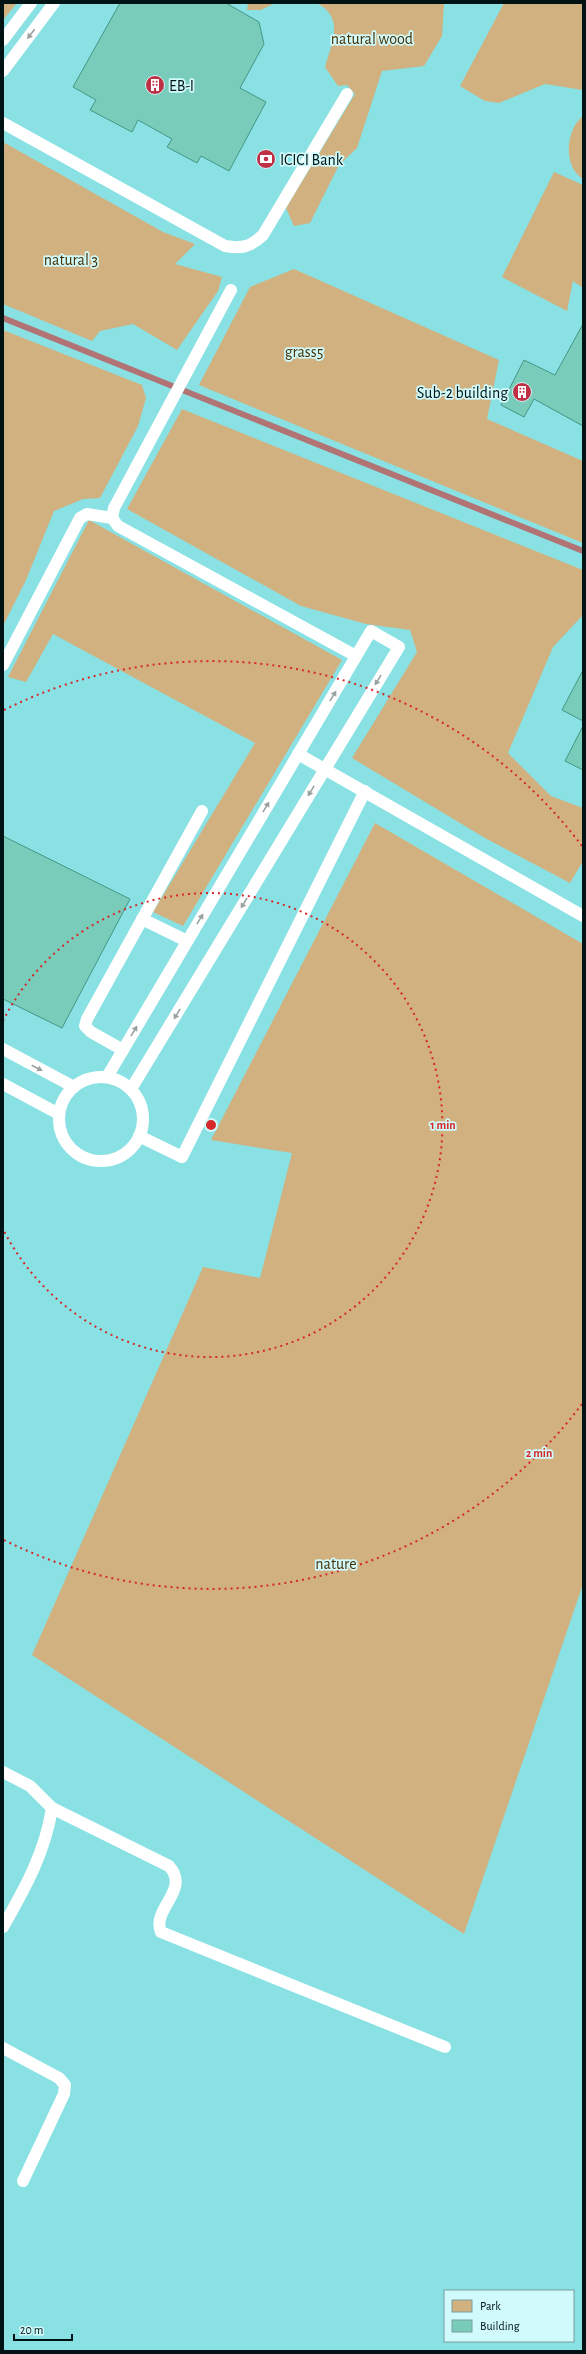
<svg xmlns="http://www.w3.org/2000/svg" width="586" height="2354" viewBox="0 0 586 2354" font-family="'Alegreya Sans',sans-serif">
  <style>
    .green { fill: #d1b17f }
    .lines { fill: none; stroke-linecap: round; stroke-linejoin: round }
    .stream { stroke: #b27374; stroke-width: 6 }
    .building { fill: #7accba; stroke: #449786 }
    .lane { stroke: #fff; stroke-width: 12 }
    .oneway { fill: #99a1a1 }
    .ring { fill: none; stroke: #d62828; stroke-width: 2; stroke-dasharray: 2 4 }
    .labels { text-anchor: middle; stroke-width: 3.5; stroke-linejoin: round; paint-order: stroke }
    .park-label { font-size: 16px; fill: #473003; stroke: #d0fafb }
    .poi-label { font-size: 16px; fill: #001314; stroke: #d0fafb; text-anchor: start }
    .centre { fill: #d62828; stroke: #d0fafb; stroke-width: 2 }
    .ring-label { font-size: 12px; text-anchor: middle; font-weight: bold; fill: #d62828; stroke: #d0fafb; stroke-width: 3.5; stroke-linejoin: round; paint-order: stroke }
  </style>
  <rect width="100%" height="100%" fill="#89e1e4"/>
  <!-- green -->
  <g class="green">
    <path d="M3 3H17L3 20Z"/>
    <path d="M248 3H275L261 10H247Z"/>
    <path d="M317 3H444L442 36 424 66 382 71 357 148 339 165 310 223 294 226 286 208 355 94 347 85 338 86 325 67C332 43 345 18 317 3Z"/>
    <path d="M504 3H583V90L545 84 499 103 485 101 460 86Z"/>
    <path d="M583 116V179C563 167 565 130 583 116Z"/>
    <path d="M3 142 163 232 195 244 175 264 222 277 218 291 177 350 133 324 100 331 92 341 3 304Z"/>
    <path d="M554 172 583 185V288L573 281 567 311 502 277Z"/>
    <path d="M294 269 499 360 487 419 583 461V543L199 385 250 287Z"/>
    <path d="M3 330 142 385 146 398 138 426 100 498 83 499 54 511 26 580 3 626Z"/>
    <path d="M182 409 583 570V615L553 647 508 753 551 796 583 808V861L570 883 485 838 352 758 417 652 410 630 366 624 301 606 127 509Z"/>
    <path d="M89 520 342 660 183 926 153 912 255 743 53 634 26 682 8 677Z"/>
    <path d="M375 823 583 944V1584L464 1934 32 1655 203 1267 260 1278 292 1153 211 1140Z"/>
  </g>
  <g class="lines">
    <!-- stream -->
    <path class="stream" d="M3 318 583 551"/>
  </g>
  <!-- building -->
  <g class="building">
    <path d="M120 3H226L259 22 264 44 240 88 266 102 229 171 201 156 197 163 167 147 172 139 138 120 132 132 90 110 96 100 73 87Z"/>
    <path d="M583 324V426L534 399 524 417 501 405 524 360 555 375Z"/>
    <path d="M583 670V721L562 710Z"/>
    <path d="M583 726V770L565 761Z"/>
    <path d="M3 836 130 899 62 1028 3 999Z"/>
  </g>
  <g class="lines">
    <!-- lane -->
    <g class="lane">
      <path d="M3 40 31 3"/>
      <path d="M3 71 54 3"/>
      <path d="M3 123 225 246C242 249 250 247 263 235L347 94"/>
      <path d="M112 518 114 508 231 290"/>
      <path d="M3 665 80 518 87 514 112 518 118 526 356 656"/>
      <path d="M298 754 583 916"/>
      <path d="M142 919 187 941"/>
      <path d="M3 1049 74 1087"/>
      <path d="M123 1050 91 1032 85 1026 87 1019 202 811"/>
      <circle cx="101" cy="1119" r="42"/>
      <path d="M107 1077 371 631 399 647 131 1089"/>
      <path d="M3 1084 59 1114"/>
      <path d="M139 1136 182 1157 365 791"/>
      <path d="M3 1772 30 1786 52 1808C45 1853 25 1888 3 1927"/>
      <path d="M52 1808 169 1866C191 1890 151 1909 161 1932L445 2047"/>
      <path d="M3 2048 59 2078 65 2085 64 2094 23 2181"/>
    </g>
  </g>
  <!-- one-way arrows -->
  <defs><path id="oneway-solid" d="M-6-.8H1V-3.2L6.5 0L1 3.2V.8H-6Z"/></defs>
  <g class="oneway">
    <use href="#oneway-solid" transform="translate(31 34) rotate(127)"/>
    <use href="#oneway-solid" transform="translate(378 680) rotate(121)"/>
    <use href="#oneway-solid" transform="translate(333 696) rotate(-59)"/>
    <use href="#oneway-solid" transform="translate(311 791) rotate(121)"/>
    <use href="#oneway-solid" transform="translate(266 807) rotate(-59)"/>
    <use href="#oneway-solid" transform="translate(244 903) rotate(121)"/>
    <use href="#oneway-solid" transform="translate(200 919) rotate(-59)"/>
    <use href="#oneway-solid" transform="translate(177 1014) rotate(121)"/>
    <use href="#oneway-solid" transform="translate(134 1031) rotate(-59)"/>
    <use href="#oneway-solid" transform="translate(37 1068) rotate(28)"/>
  </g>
  <!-- distance rings -->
  <g class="ring">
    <path d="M3 1021A232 232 0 1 1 3 1229"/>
    <path d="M582 1404A464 464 0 0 1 4 1540M4 710A464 464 0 0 1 582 846"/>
  </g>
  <!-- icons -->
  <defs>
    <g id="building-disc" transform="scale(1)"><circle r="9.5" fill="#c03044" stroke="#d0fafb"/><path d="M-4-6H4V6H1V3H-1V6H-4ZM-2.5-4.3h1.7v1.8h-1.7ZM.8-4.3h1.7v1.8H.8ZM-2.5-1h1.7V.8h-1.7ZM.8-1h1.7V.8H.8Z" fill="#fff"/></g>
    <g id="bank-disc" transform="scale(1)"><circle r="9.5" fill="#c03044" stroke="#d0fafb"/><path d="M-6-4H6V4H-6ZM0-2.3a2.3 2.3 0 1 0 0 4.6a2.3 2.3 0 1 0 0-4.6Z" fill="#fff"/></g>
  </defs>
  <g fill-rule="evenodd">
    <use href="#building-disc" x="155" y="85"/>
    <use href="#bank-disc" x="266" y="159"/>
    <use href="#building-disc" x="522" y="392"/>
  </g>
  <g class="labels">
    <!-- park labels -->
    <g class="park-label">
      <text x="372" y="44">natural wood</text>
      <text x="71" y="265">natural 3</text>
      <text x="304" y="357">grass5</text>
      <text x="336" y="1569">nature</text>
    </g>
    <!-- poi labels -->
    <g class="poi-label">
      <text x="169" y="91">EB-I</text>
      <text x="280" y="165">ICICI Bank</text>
      <text x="508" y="398" text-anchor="end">Sub-2 building</text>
    </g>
  </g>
  <circle cx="211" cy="1125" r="6" class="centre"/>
  <g class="ring-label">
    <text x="443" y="1129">1 min</text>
    <text x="539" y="1457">2 min</text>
  </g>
  <!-- border -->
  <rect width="586" height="2354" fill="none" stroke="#001314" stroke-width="8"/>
  <!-- legend -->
  <rect x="444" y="2290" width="130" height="52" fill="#d0fafb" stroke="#7d9e9f"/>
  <rect x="452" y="2300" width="20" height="12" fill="#d1b17f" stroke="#7d9e9f"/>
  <text x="480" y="2310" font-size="12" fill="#001314">Park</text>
  <rect x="452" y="2320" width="20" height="12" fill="#7accba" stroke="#7d9e9f"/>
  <text x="480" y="2330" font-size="12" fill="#001314">Building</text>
  <!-- scale -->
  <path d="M14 2334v6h58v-6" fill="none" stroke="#001314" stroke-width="2"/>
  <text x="20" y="2334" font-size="12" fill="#001314" stroke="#d0fafb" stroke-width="3" paint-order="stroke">20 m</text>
</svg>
